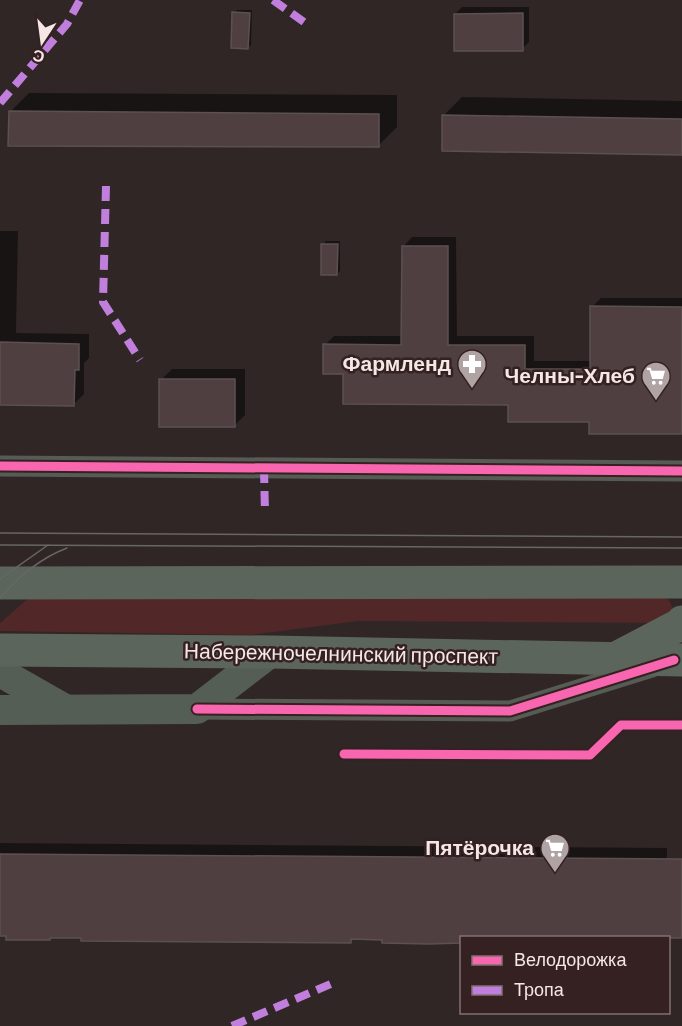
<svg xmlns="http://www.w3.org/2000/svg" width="682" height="1026" viewBox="0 0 682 1026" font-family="Barlow,sans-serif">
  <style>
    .green { fill: #512728 }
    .shadow { fill: #0007 }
    .building { fill: #503f40; stroke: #5b5151; stroke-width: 1.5 }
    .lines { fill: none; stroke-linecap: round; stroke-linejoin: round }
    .minor { stroke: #565b54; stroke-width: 21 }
    .secondary { stroke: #555e55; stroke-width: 30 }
    .primary { stroke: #5c655b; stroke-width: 33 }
    .tram { stroke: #676763; stroke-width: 1.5 }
    .quiet { stroke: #c07fdc; stroke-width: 8; stroke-dasharray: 15 8; stroke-linecap: butt }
    .cycleway-casing { stroke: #352121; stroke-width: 13 }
    .cycleway { stroke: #f766af; stroke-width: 9 }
    .labels { text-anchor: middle; stroke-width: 5; stroke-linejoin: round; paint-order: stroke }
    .poi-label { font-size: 21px; font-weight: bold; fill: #f5e7e6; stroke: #352121; text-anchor: end }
    .street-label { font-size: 21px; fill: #f5e7e6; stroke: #352121 }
  </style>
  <rect width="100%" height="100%" fill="#302626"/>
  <!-- green -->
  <path class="green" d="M31 596 663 597C671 600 673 606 672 614L664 623 358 621 251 635 0 631V623Z"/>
  <!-- shadow -->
  <g class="shadow">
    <path d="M462 7H529V42L522 49 455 14Z"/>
    <path d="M237 10H252L251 45 248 48 234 13Z"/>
    <path d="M29 93 397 95V127L378 146 10 112Z"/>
    <path d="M462 97 682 101V153L443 116Z"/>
    <path d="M0 231H18L16 333 89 334V358L84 363V394L73 405 0 403Z"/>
    <path d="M412 237H456L457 336H534V361H591L592 307 601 298H682V433L591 421 509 403 345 373 325 345 334 336H403V247Z"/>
    <path d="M326 241H340V271L337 274 323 244Z"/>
    <path d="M172 369H245V415L234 426 161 380Z"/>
    <path d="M0 843 667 848 666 931 462 938H354L350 942 52 936 50 939 0 935Z"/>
  </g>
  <!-- building -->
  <g class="building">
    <path d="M232 12 250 13 248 49 231 48Z"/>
    <path d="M523 13V51H454V14Z"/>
    <path d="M9 111 379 114V147L8 146Z"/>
    <path d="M442 115 682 119V155L442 151Z"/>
    <path d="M321 244H338L337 275H321Z"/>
    <path d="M402 246H448V345H525V369H590V306L682 307V434H589V422H508V405L343 404V374H323V344L401 345Z"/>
    <path d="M0 342 79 344V370H75L74 406 0 405Z"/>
    <rect x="159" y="379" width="76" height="48"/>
    <path d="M0 854 682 859V938H462V943L429 944 382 943V940L351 939V943L81 941V938H50V940H6V936H0Z"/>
  </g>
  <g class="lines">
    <!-- minor -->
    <g class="minor">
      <path d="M0 466 682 471"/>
      <path d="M197 709 510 711 652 667"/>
    </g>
    <!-- secondary -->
    <g class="secondary">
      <path d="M0 672 65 709"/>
      <path d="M0 710 197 709 271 652"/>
    </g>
    <!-- primary -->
    <g class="primary">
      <path d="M0 583 682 582"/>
      <path d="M0 650 271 652 682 660"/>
      <path d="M618 657 681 624 682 622"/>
    </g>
    <!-- tram -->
    <g class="tram">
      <path d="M0 533 682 537"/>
      <path d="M0 545 682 548"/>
      <path d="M0 579 48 545"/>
      <path d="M0 598C18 577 41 558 67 548"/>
    </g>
    <!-- quiet -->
    <g class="quiet">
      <path d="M273 0 308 25"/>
      <path d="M0 103 67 24 80 0"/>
      <path d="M106 186 103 302 140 360"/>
      <path d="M264 468 265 514"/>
      <path d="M232 1026 333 983"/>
    </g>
    <!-- cycleway casing -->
    <g class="cycleway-casing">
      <g id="cycleway">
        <path d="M0 466 682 471"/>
        <path d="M197 709 510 711 674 660"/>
        <path d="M344 754 590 755 621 725H682"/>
      </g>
    </g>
    <!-- cycleway -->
    <use href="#cycleway" class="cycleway"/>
  </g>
  <!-- icons -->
  <defs>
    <g id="pharmacy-pin" transform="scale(1.5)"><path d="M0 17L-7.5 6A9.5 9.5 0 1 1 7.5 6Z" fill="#b0a3a3" stroke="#352121"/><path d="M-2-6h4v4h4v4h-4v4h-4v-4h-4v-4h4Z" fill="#fff"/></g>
    <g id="supermarket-pin" transform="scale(1.5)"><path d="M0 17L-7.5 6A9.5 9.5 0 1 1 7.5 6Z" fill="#b0a3a3" stroke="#352121"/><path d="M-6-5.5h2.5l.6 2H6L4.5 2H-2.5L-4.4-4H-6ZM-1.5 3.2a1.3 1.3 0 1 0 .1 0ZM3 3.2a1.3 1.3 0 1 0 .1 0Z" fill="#fff"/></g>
  </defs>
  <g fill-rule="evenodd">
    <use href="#pharmacy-pin" x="472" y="364"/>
    <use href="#supermarket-pin" x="656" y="376"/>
    <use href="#supermarket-pin" x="555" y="848"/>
  </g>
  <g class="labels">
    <!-- poi labels -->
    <g class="poi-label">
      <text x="451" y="371">Фармленд</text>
      <text x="635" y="383">Челны-Хлеб</text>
      <text x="534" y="855">Пятёрочка</text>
    </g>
    <!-- street labels -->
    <g class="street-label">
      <text transform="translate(341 654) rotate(1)" y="7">Набережночелнинский проспект</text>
    </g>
  </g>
  <!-- legend -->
  <rect x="460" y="936" width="210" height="78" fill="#352121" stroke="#827070" stroke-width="1.5"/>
  <rect x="472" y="956" width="30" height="9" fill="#f766af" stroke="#827070" stroke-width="1.5"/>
  <text x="514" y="966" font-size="18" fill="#f5e7e6">Велодорожка</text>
  <rect x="472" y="986" width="30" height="9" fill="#c07fdc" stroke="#827070" stroke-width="1.5"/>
  <text x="514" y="996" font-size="18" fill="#f5e7e6">Тропа</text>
  <!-- north arrow -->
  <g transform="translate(42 42) rotate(193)" stroke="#352121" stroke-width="4.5" paint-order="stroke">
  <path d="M0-4.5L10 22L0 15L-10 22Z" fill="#f5e7e6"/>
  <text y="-9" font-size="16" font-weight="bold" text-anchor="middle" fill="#f5e7e6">С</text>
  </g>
</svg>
